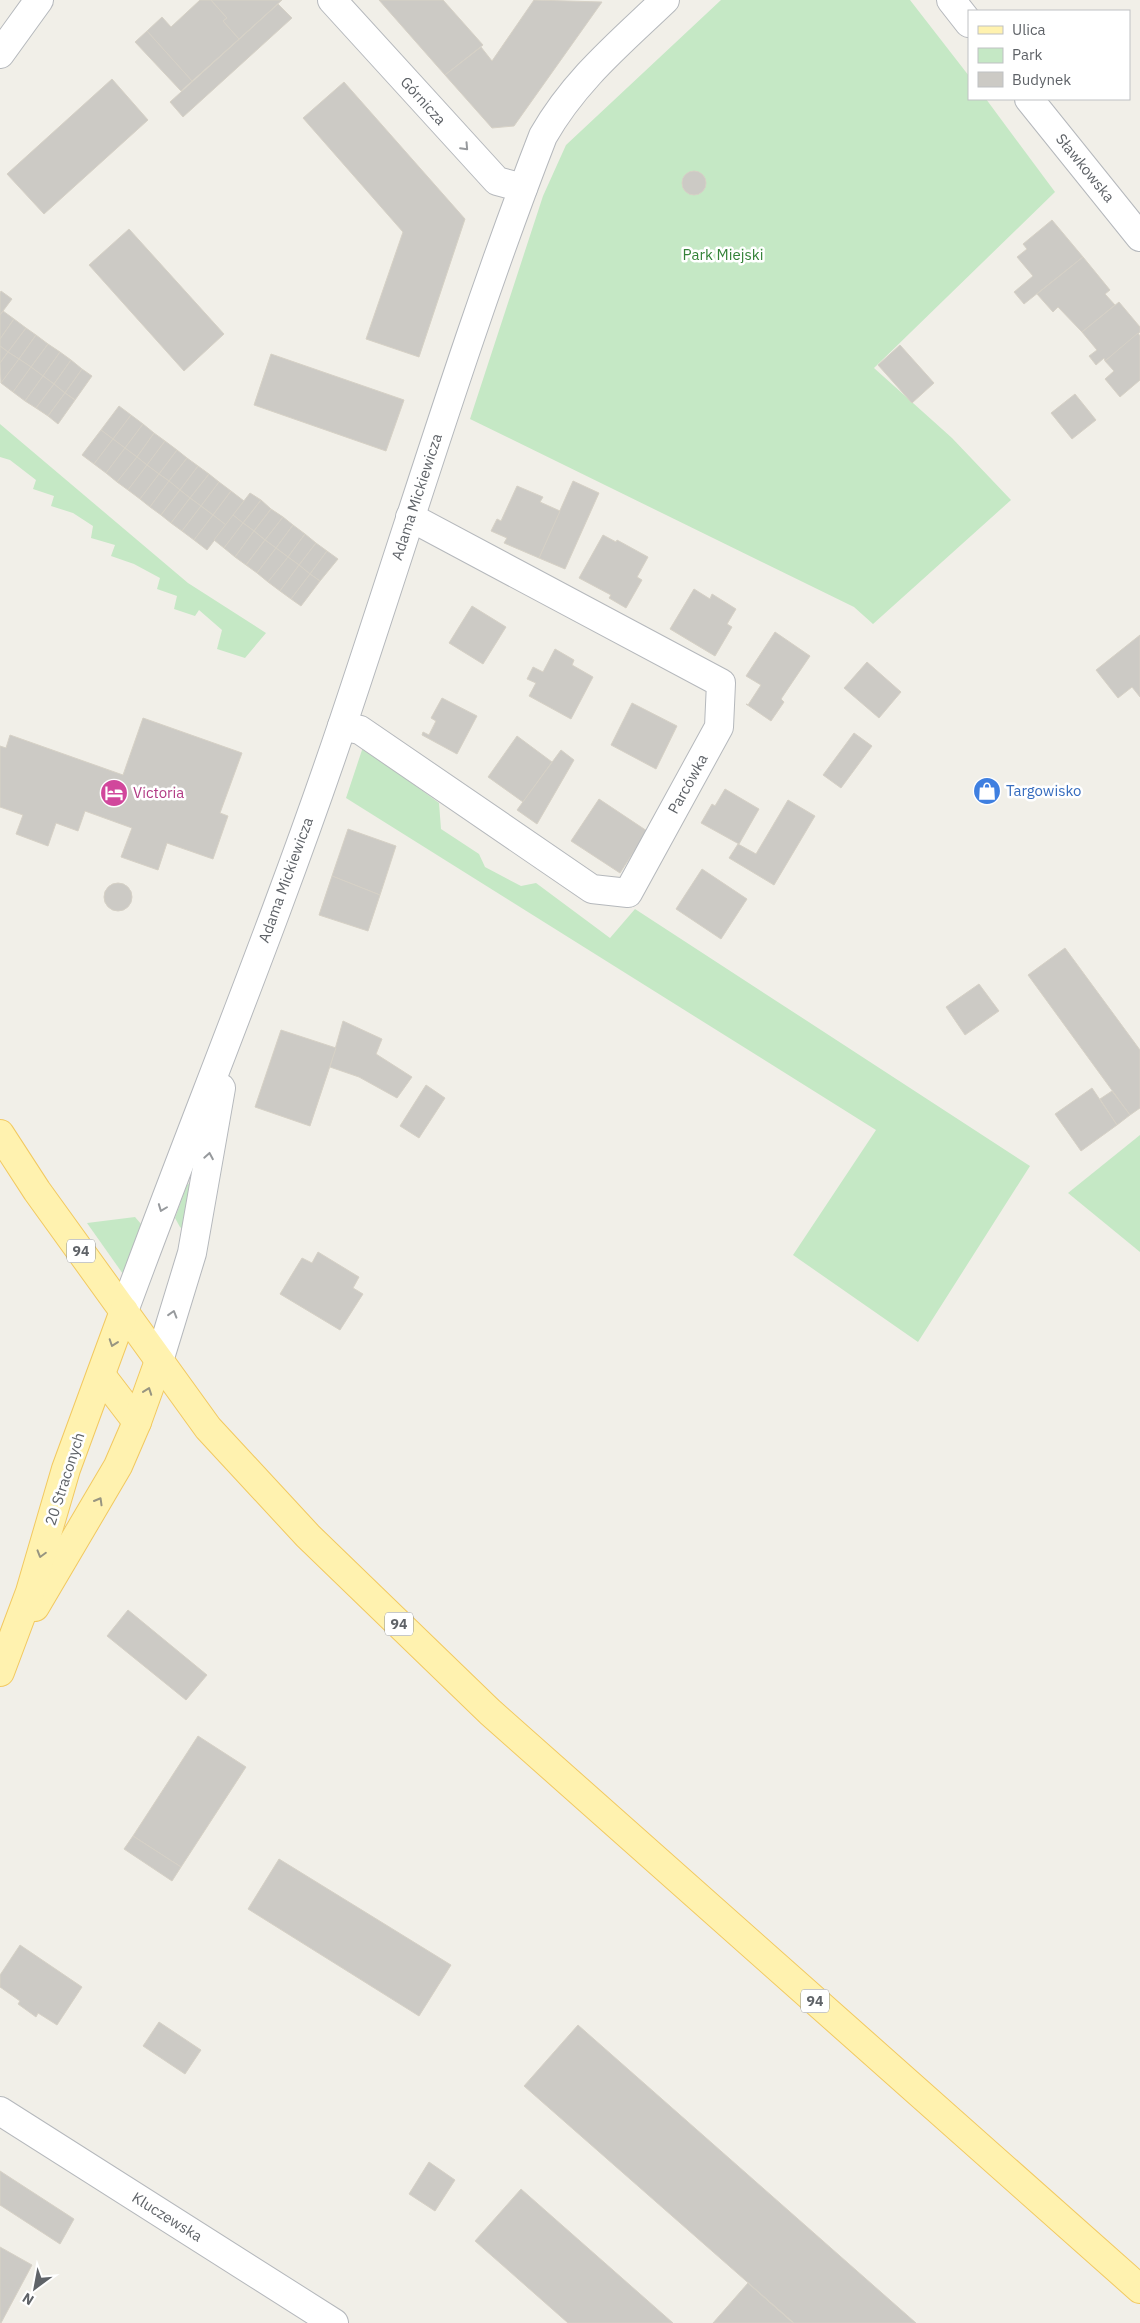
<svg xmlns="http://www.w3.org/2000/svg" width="1140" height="2323" viewBox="0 0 1140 2323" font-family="'IBM Plex Sans',sans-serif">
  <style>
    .green { fill: #c5e8c5 }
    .building { fill: #cccac5; stroke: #d6d1c6 }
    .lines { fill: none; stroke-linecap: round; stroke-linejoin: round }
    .minor-casing { stroke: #b5b8bc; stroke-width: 30 }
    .major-casing { stroke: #f2c960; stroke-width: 30 }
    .minor { stroke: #fff; stroke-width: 28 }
    .major { stroke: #fff2af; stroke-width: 28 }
    .oneway { stroke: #979a9d }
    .oneway2 { stroke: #979581 }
    .labels { text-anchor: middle; stroke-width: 5; stroke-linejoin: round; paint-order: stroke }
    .shield { fill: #fff; stroke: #8f9295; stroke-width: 1 }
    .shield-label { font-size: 14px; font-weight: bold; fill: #5f6368 }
    .street-label { font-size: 15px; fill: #5f6368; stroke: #fff }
    .park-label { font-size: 15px; fill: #348238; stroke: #fff }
    .shop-label { font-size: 15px; fill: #366cbe; stroke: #fff; text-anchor: start }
    .hotel-label { font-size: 15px; fill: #b23c85; stroke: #fff; text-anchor: start }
  </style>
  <rect width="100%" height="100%" fill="#f1efe8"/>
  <!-- green -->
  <g class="green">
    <path d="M721 0H910L969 76V99H986L1055 192 874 368 952 438 1011 500 873 624 854 607 470 419 543 196 566 145Z"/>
    <path d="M0 424 188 583 266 633 245 658 217 649 222 630 199 610 195 616 174 609 177 596 157 589 160 578 134 564 111 556 115 545 91 538 93 526 73 513 51 506 54 496 33 489 36 480 10 460 0 457Z"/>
    <path d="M363 747 439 803 441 829 479 854 485 867 521 886 536 883 610 938 635 909 1030 1166 918 1342 793 1255 876 1130 346 798Z"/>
    <path d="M1140 1135V1252L1068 1193Z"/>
    <path d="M191 1182 187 1233 180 1227 175 1218 187 1185Z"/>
    <path d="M135 1217 141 1224 123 1274 87 1223Z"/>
  </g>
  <!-- building -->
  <g class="building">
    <path d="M200 0H211L227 18 223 21 239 39 192 81 147 31 162 17 171 27Z"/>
    <path d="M211 0H282L239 39 223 21 227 18Z"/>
    <path d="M379 0H443L483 45 445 75Z"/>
    <path d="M534 0 602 2 514 126 492 128 445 75 481 47 492 61Z"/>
    <path d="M278 4 292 18 183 117 170 102Z"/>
    <path d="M147 31 192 81 181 91 135 42Z"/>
    <path d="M112 79 148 120 44 214 7 174Z"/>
    <path d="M344 82 465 219 419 357 366 339 403 232 303 118Z"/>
    <circle cx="694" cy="183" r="12"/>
    <path d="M1052 220 1083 257 1024 304 1014 292 1033 276 1017 257 1027 249 1023 244Z"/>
    <path d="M129 229 224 334 184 371 89 265Z"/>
    <path d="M1083 257 1110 290 1105 294 1115 305 1082 332 1058 307 1053 312 1037 294Z"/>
    <path d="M1 291 12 299 0 315V293Z"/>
    <path d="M1119 302 1140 327V332L1105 361 1104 358 1096 365 1089 356 1097 350 1082 332Z"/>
    <path d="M3 311 14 319 0 339V315Z"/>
    <path d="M14 319 26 328 8 352 0 346V339Z"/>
    <path d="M26 328 36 335 19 359 8 352Z"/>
    <path d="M1138 333 1140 336V380L1120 397 1105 379 1114 371 1105 361Z"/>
    <path d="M36 335 48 344 31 367 19 359Z"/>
    <path d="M48 344 60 352 43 376 31 367Z"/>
    <path d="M900 345 934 383 912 403 878 365Z"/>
    <path d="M0 346 8 352 0 363Z"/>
    <path d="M8 352 19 359 1 383 0 363Z"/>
    <path d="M60 352 71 360 54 384 43 376Z"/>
    <path d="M271 354 404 400 386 451 254 405Z"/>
    <path d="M19 359 31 367 13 392 1 383Z"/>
    <path d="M71 360 82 369 65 393 54 384Z"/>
    <path d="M31 367 43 376 25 401 13 392Z"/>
    <path d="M82 369 92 376 75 400 65 393Z"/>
    <path d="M43 376 54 384 36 408 25 401Z"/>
    <path d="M54 384 65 393 48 416 36 408Z"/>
    <path d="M65 393 75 400 58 424 48 416Z"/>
    <path d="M1075 394 1096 420 1072 439 1051 413Z"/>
    <path d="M119 406 131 415 113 439 101 430Z"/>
    <path d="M131 415 143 424 125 448 113 439Z"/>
    <path d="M143 424 154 433 137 457 125 448Z"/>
    <path d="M101 430 113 439 94 464 82 455Z"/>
    <path d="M154 433 165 441 147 465 137 457Z"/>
    <path d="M113 439 125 448 106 473 94 464Z"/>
    <path d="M165 441 177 450 159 474 147 465Z"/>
    <path d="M125 448 137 457 117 482 106 473Z"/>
    <path d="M177 450 187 458 169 481 159 474Z"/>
    <path d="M137 457 147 465 128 490 117 482Z"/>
    <path d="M187 458 198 466 180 490 169 481Z"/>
    <path d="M147 465 159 474 140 499 128 490Z"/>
    <path d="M198 466 209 474 190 498 180 490Z"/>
    <path d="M159 474 169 481 150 507 140 499Z"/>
    <path d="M209 474 219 482 201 506 190 498Z"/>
    <path d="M169 481 180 490 161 515 150 507Z"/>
    <path d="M573 481 599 493 565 569 539 558Z"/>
    <path d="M219 482 231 491 213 515 201 506Z"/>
    <path d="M517 486 543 497 540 502 560 511 539 558 504 543 507 538 491 531 497 519 501 521Z"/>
    <path d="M180 490 190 498 171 523 161 515Z"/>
    <path d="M231 491 244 501 226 525 213 515Z"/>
    <path d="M250 493 261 500 243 523 233 515Z"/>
    <path d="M190 498 201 506 182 531 171 523Z"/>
    <path d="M261 500 271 509 254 531 243 523Z"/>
    <path d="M201 506 213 515 194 540 182 531Z"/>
    <path d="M271 509 283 517 265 540 254 531Z"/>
    <path d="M213 515 226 525 207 550 194 540Z"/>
    <path d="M233 515 243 523 224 548 214 540Z"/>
    <path d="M283 517 293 525 276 548 265 540Z"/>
    <path d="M243 523 254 531 235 557 224 548Z"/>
    <path d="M293 525 305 534 288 557 276 548Z"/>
    <path d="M254 531 265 540 246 565 235 557Z"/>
    <path d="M305 534 316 543 299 565 288 557Z"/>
    <path d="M603 535 616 542 617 540 648 557 637 577 642 580 626 608 609 598 611 595 579 578Z"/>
    <path d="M265 540 276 548 257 573 246 565Z"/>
    <path d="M316 543 327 551 310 574 299 565Z"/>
    <path d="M276 548 288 557 268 582 257 573Z"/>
    <path d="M327 551 338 559 320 581 310 574Z"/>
    <path d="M288 557 299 565 280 591 268 582Z"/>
    <path d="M299 565 310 574 291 599 280 591Z"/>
    <path d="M310 574 320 581 301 606 291 599Z"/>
    <path d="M694 589 710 599 712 594 736 609 727 624 732 627 715 656 670 629Z"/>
    <path d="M472 606 506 627 483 664 449 643Z"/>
    <path d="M775 632 810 656 781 699 784 702 771 721 746 704 748 705 761 685 746 676Z"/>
    <path d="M1140 635V697L1132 687 1118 698 1096 670Z"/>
    <path d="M555 649 574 660 572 665 593 677 571 719 529 696 536 683 527 679 533 667 543 672Z"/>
    <path d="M867 662 901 692 879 718 844 688Z"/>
    <path d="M442 698 477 716 457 754 422 735 423 732 429 735 436 721 431 718Z"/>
    <path d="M632 703 677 726 656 769 611 745Z"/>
    <path d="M143 718 242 753 220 813 228 816 213 859 167 843 158 870 121 857 132 828 85 811 78 831 56 823 48 846 16 834 23 815 0 807V746L6 748 10 735 123 775Z"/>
    <path d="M854 733 872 746 841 788 823 775Z"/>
    <path d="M517 736 552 762 523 802 488 777Z"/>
    <path d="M561 750 574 760 537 824 517 810Z"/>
    <path d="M725 789 759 809 739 844 701 823 712 804 715 806Z"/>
    <path d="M599 799 647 831 620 873 571 841Z"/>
    <path d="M788 800 815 816 774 885 729 858 738 844 756 854Z"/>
    <path d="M348 829 396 846 380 895 332 876Z"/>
    <path d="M702 869 747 899 721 939 676 909Z"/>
    <path d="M332 876 380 895 368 931 319 915Z"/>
    <circle cx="118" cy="897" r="14"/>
    <path d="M1065 948 1140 1050V1108L1130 1115 1028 975Z"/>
    <path d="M979 984 999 1011 965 1035 946 1007Z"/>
    <path d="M343 1021 382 1039 376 1054 412 1077 397 1098 359 1077 330 1067Z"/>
    <path d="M281 1030 336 1048 310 1126 255 1107Z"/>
    <path d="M426 1085 445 1098 419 1138 400 1126Z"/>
    <path d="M1092 1088 1117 1125 1081 1151 1055 1114Z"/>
    <path d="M1112 1091 1130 1115 1117 1125 1100 1099Z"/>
    <path d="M318 1252 359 1277 353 1288 363 1294 340 1330 280 1294 302 1258 312 1263Z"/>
    <path d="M128 1610 207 1675 186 1700 107 1636Z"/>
    <path d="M198 1736 246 1767 181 1867 133 1836Z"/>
    <path d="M133 1836 181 1867 172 1881 124 1849Z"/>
    <path d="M279 1859 451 1965 419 2016 248 1909Z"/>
    <path d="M20 1945 82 1987 57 2025 38 2013 36 2017 18 2004 20 2001 0 1987V1975Z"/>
    <path d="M159 2022 201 2050 185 2074 143 2046Z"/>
    <path d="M578 2025 916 2323H794L524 2086Z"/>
    <path d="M429 2162 455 2180 435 2211 409 2194Z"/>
    <path d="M0 2171 74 2219 60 2244 0 2205Z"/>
    <path d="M521 2189 673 2323H568L475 2241Z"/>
    <path d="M0 2247 32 2265 1 2323H0Z"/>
    <path d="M748 2283 793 2323H713Z"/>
  </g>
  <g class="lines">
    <!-- minor casing -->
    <g class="minor-casing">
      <g id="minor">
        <path d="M332 0 497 181 523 188"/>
        <path d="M951 0 969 23"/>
        <path d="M0 54 39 0"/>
        <path d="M1029 99 1140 237"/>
        <path d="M342 726 360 730 592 889 628 893 719 727 721 683 410 517"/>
        <path d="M124 1311C196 1115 276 922 343 723 409 527 468 329 543 136 575 80 619 44 665 0"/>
        <path d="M159 1361 192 1253 221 1088"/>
        <path d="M0 2111 334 2323"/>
      </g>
    </g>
    <!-- major casing -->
    <g class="major-casing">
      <g id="major">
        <path d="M0 1134 37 1191 208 1428 308 1536 490 1712 1140 2289"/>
        <path d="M101 1375 137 1422"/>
        <path d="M35 1607 118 1466 137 1422 159 1361"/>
        <path d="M0 1672 30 1592 66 1469 124 1311"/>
      </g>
    </g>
    <!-- minor -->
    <use href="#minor" class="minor"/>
    <!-- major -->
    <use href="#major" class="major"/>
  </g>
  <!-- one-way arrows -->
  <defs><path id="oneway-chevron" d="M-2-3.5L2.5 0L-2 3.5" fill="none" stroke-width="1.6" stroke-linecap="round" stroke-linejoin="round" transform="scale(1.25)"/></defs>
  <g class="oneway">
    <use href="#oneway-chevron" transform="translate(465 147) rotate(47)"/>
    <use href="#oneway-chevron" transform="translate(209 1156) rotate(-80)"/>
    <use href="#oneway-chevron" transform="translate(162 1208) rotate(111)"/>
    <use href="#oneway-chevron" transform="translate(173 1314) rotate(-73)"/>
  </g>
  <g class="oneway2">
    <use href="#oneway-chevron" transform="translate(113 1343) rotate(109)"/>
    <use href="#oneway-chevron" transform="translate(148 1391) rotate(-70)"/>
    <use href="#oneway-chevron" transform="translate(99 1501) rotate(-60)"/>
    <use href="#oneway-chevron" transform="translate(41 1554) rotate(106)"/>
  </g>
  <!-- icons -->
  <defs>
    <g id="shop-disc" transform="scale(1.4375)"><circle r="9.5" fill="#3f7fe0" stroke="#fff"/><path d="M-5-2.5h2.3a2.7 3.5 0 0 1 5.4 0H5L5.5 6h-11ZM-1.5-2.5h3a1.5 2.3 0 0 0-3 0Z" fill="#fff"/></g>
    <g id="hotel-disc" transform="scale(1.4375)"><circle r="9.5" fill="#d1479c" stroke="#fff"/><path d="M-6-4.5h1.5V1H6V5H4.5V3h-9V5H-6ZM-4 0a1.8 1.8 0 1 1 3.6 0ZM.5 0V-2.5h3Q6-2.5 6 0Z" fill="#fff"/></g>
  </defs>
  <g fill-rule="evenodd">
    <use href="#shop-disc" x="987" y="791"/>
    <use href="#hotel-disc" x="114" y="793"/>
  </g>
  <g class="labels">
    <!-- shield labels -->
    <g class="shield">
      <rect x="67" y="1239.5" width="28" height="23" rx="4"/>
      <rect x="385" y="1612.5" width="28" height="23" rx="4"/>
      <rect x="801" y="1989.5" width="28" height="23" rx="4"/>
    </g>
    <g class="shield-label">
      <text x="81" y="1256">94</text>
      <text x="399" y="1629">94</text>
      <text x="815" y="2006">94</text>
    </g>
    <!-- street labels -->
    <g class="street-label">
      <text transform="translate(423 101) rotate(48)" y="5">Górnicza</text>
      <text transform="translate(1085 168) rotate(51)" y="5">Sławkowska</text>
      <text transform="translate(417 497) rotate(-72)" y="5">Adama Mickiewicza</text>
      <text transform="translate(688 784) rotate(-61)" y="5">Parcówka</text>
      <text transform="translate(286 880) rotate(-70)" y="5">Adama Mickiewicza</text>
      <text transform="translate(65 1479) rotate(-72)" y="5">20 Straconych</text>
      <text transform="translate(167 2217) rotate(32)" y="5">Kluczewska</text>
    </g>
    <!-- park labels -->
    <g class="park-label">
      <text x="723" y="260">Park Miejski</text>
    </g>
    <!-- shop labels -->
    <g class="shop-label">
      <text x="1006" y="796">Targowisko</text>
    </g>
    <!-- hotel labels -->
    <g class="hotel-label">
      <text x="133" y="798">Victoria</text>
    </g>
  </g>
  <!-- legend -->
  <rect x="968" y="10" width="162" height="90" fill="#ffffff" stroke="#bfc1c3"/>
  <rect x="978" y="26" width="25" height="8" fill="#fff2af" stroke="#bfc1c3"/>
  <text x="1012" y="35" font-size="15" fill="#5f6368">Ulica</text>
  <rect x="978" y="48" width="25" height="15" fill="#c5e8c5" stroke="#bfc1c3"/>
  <text x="1012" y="60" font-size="15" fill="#5f6368">Park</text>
  <rect x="978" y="72" width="25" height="15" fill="#cccac5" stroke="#bfc1c3"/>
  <text x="1012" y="85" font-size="15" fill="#5f6368">Budynek</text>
  <!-- north arrow -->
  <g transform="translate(35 2288) rotate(212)" stroke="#ffffff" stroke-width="4" paint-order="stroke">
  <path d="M0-4L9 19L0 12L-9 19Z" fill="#5f6368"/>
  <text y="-8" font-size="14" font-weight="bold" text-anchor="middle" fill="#5f6368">N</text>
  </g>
</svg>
